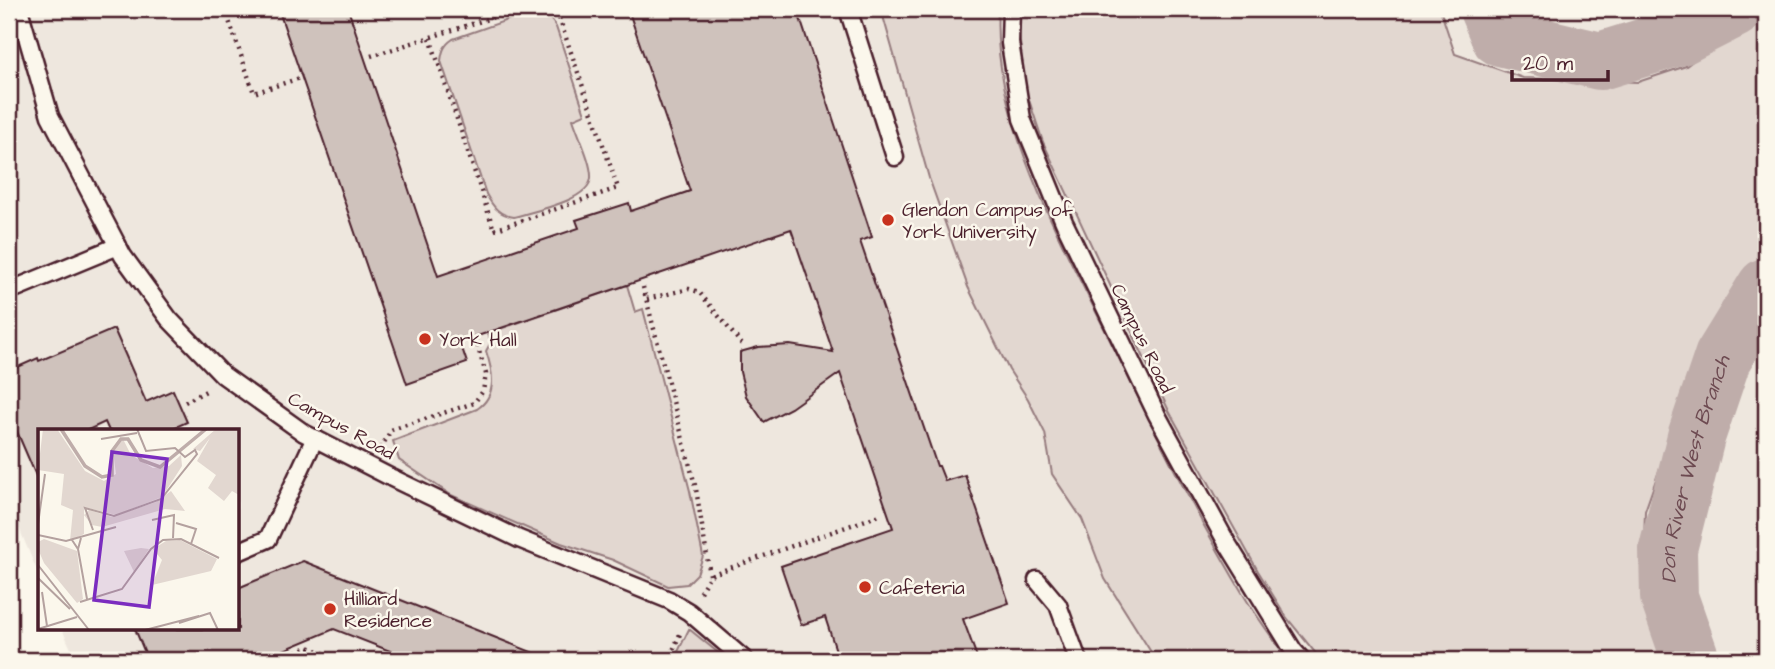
<svg xmlns="http://www.w3.org/2000/svg" width="1775" height="669" viewBox="0 0 1775 669" font-family="'Architects Daughter',sans-serif">
  <style>
    .built { fill: #eee7de }
    .green { fill: #e2d7d0; stroke: #967b7e; stroke-width: 2 }
    .lines { fill: none; stroke-linecap: round; stroke-linejoin: round }
    .river { stroke: #bfadaa; stroke-width: 58 }
    .building { fill: #cfc2bc; stroke: #4a1f2b; stroke-width: 2 }
    .lane-casing { stroke: #4a1f2b; stroke-width: 21 }
    .path { stroke: #4a1f2b; stroke-width: 4.5; stroke-dasharray: 2 5; stroke-linecap: butt }
    .lane { stroke: #fbf7ec; stroke-width: 16 }
    .poi-dot { fill: #c8321e; stroke: #fbf7ec; stroke-width: 2.5 }
    .labels { text-anchor: middle; stroke-width: 5; stroke-linejoin: round; paint-order: stroke }
    .poi-label { font-size: 19px; fill: #4a1f2b; stroke: #fbf7ec; text-anchor: start }
    .street-label { font-size: 19px; fill: #4a1f2b; stroke: #fbf7ec }
    .water-label { font-size: 21px; font-style: italic; fill: #6d4a51; stroke: #fbf7ec }
    .inset-river { fill: none; stroke: #bfadaa; stroke-width: 3.5 }
    .inset-road { fill: none; stroke: #b4a19f; stroke-width: 2 }
    .view { fill: #7b2cbf; fill-opacity: 0.15; stroke: #7b2cbf; stroke-width: 3.5 }
    .inset-edge { fill: none; stroke: #4a1f2b; stroke-width: 3.5 }
  </style>
  <rect width="100%" height="100%" fill="#fbf7ec"/>
  <filter id="ink" filterUnits="userSpaceOnUse"><feTurbulence type="fractalNoise" baseFrequency=".0143" numOctaves="2"/><feDisplacementMap in="SourceGraphic" scale="14" xChannelSelector="R" yChannelSelector="G"/><feConvolveMatrix kernelMatrix="1 2 1 2 8 2 1 2 1" color-interpolation-filters="sRGB"/></filter>
  <g filter="url(#ink)">
    <!-- built -->
    <path class="built" d="M9 9H1766V660H76L62 629H238V431H40V578L9 504Z"/>
    <!-- green -->
    <g class="green">
      <path d="M881 9H998C991 117 1059 237 1106 332 1150 422 1194 513 1246 599 1259 620 1274 640 1288 660H1156L1105 579 1082 519 1052 474 1045 433 1028 399 1009 370 968 287 929 178Z"/>
      <path d="M1021 9H1440L1455 54 1523 78 1638 82 1686 66 1744 22 1766 19V251L1689 385 1645 511 1643 575 1670 660H1321L1287 618 1258 571 1169 411 1043 142 1025 88 1019 33Z"/>
      <path d="M530 12C543 12 549 15 556 27L585 114 573 119C578 135 592 163 591 178 589 201 533 211 514 217 499 215 493 207 486 194L441 61C442 51 444 45 453 39Z"/>
      <path d="M627 285 635 312 643 309 690 491 703 556 697 574 687 584 668 586 613 560 561 543 451 495 399 460 393 441 477 409C498 395 493 372 486 351L491 342 488 333Z"/>
      <path d="M689 629 727 660H674Z"/>
    </g>
    <g class="lines">
      <!-- river -->
      <g class="river">
        <path d="M1488 9 1500 37 1600 61 1681 36 1734 9"/>
        <path id="s1" d="M1691 660 1669 597 1668 549 1696 437 1723 357 1766 287"/>
      </g>
    </g>
    <!-- building -->
    <g class="building">
      <path d="M293 9H348L438 276 579 228 576 220 629 203 631 211 690 191 628 9H797L872 237 860 241 937 466H939L945 481 965 475 1009 603 963 619 978 660H839L825 617 801 625 781 566 893 528 840 373 791 408 764 422 746 396 740 372V352L758 347 790 345 833 352 791 229 460 342 467 363 407 384 280 14Z"/>
      <path d="M114 329 146 402 173 390 187 422 167 431H109L105 422 86 431H40V485L9 413V371L38 358 39 361Z"/>
      <path d="M303 561 549 659V660H413L334 629 260 660H148L135 629H238V588Z"/>
    </g>
    <g class="lines">
      <!-- lane casing -->
      <g class="lane-casing">
        <g id="lane">
          <path d="M19 9 50 116 123 256 169 319 223 375 304 433 392 478 519 539 669 600 689 612 745 660"/>
          <path d="M848 9 895 157"/>
          <path d="M1011 9 1010 43 1022 119 1064 222 1157 415 1227 543 1293 650 1302 660"/>
          <path d="M9 291 118 246"/>
          <path d="M238 552 268 539 315 438"/>
          <path d="M1037 580 1058 605 1078 660"/>
        </g>
      </g>
      <!-- path -->
      <g class="path">
        <path d="M225 9 254 93 303 77"/>
        <path d="M430 38 494 230 618 188 556 9"/>
        <path d="M371 56 519 9"/>
        <path d="M643 287 696 489 710 575"/>
        <path d="M647 299 689 289 699 292 744 347"/>
        <path d="M185 402 208 390"/>
        <path d="M381 448 391 430 474 403 483 391 486 374 475 338"/>
        <path d="M700 592 710 575 880 515"/>
        <path d="M277 660 308 647 342 660"/>
        <path d="M665 660 672 653 680 634"/>
      </g>
      <!-- lane -->
      <use href="#lane" class="lane"/>
    </g>
  </g>
  <!-- markers -->
  <g class="poi-dot">
    <circle cx="888" cy="220" r="7"/>
    <circle cx="425" cy="339" r="7"/>
    <circle cx="865" cy="587" r="7"/>
    <circle cx="330" cy="609" r="7"/>
  </g>
  <g class="labels">
    <!-- poi labels -->
    <g class="poi-label">
      <text x="902" y="216">Glendon Campus of<tspan x="902" dy="22">York University</tspan></text>
      <text x="439" y="346">York Hall</text>
      <text x="879" y="594">Cafeteria</text>
      <text x="344" y="605">Hilliard<tspan x="344" dy="22">Residence</tspan></text>
    </g>
    <!-- street labels -->
    <g class="street-label">
      <text transform="translate(1143 338) rotate(64)" y="7">Campus Road</text>
      <text transform="translate(342 425) rotate(29)" y="7">Campus Road</text>
    </g>
    <!-- water labels -->
    <g class="water-label">
      <text dy="7" stroke="none"><textPath href="#s1" startOffset="198">Don River West Branch</textPath></text>
    </g>
  </g>
  <!-- overview -->
  <g transform="translate(38 429)">
    <rect width="201" height="201" fill="#fbf7ec"/>
    <path d="M5 0H19L47 42 66 52 78 45 75 22 85 10 93 26 115 39 131 37 143 26 144 37 124 68 78 86 46 78V105L32 112 35 81 23 76 26 45 0 41ZM178 0H201V66L194 62 186 72 170 59 178 46 159 32 172 9 162 22 155 20ZM133 62 147 82 127 80 64 98 54 96 46 86 51 81 74 88 118 73ZM6 110 39 122 45 170 39 174 6 134 0 120V113ZM142 111 179 130 173 142 114 156 124 131 115 120 128 112ZM103 119 111 120 96 143 86 122Z" fill="#e2d7d0"/>
    <path class="inset-river" d="M23 0 47 37 64 48 74 46V22L83 10H90L103 31 122 38 168 0"/>
    <path class="inset-road" d="M63 10 99 4M114 91 136 86 135 109M138 94 158 100 153 115M0 95 7 45M55 101 47 79 76 87 123 70 159 25 157 21 147 28 137 19 108 22 99 0M0 106 28 112 78 98M34 111 40 120 43 109M40 120 49 170M0 136 51 201M0 149 32 180M4 163 9 197M42 173 84 160 113 120 125 111 143 110 181 129M141 194 172 184 180 201M0 200 39 188M107 201 161 187"/>
    <path class="view" d="M74 23 129 30 111 178 56 171Z"/>
    <rect width="201" height="201" class="inset-edge"/>
  </g>
  <!-- margin -->
  <rect width="1775" height="669" fill="none" stroke="#fbf7ec" stroke-width="35"/>
  <rect x="18" y="18" width="1740" height="634" fill="none" stroke="#4a1f2b" stroke-width="2.5" filter="url(#ink)"/>
  <!-- scale -->
  <path d="M1512 70v10h96v-10" fill="none" stroke="#4a1f2b" stroke-width="3.5"/>
  <text x="1523" y="70" font-size="21" fill="#4a1f2b" stroke="#fbf7ec" stroke-width="5" paint-order="stroke">20 m</text>
</svg>
